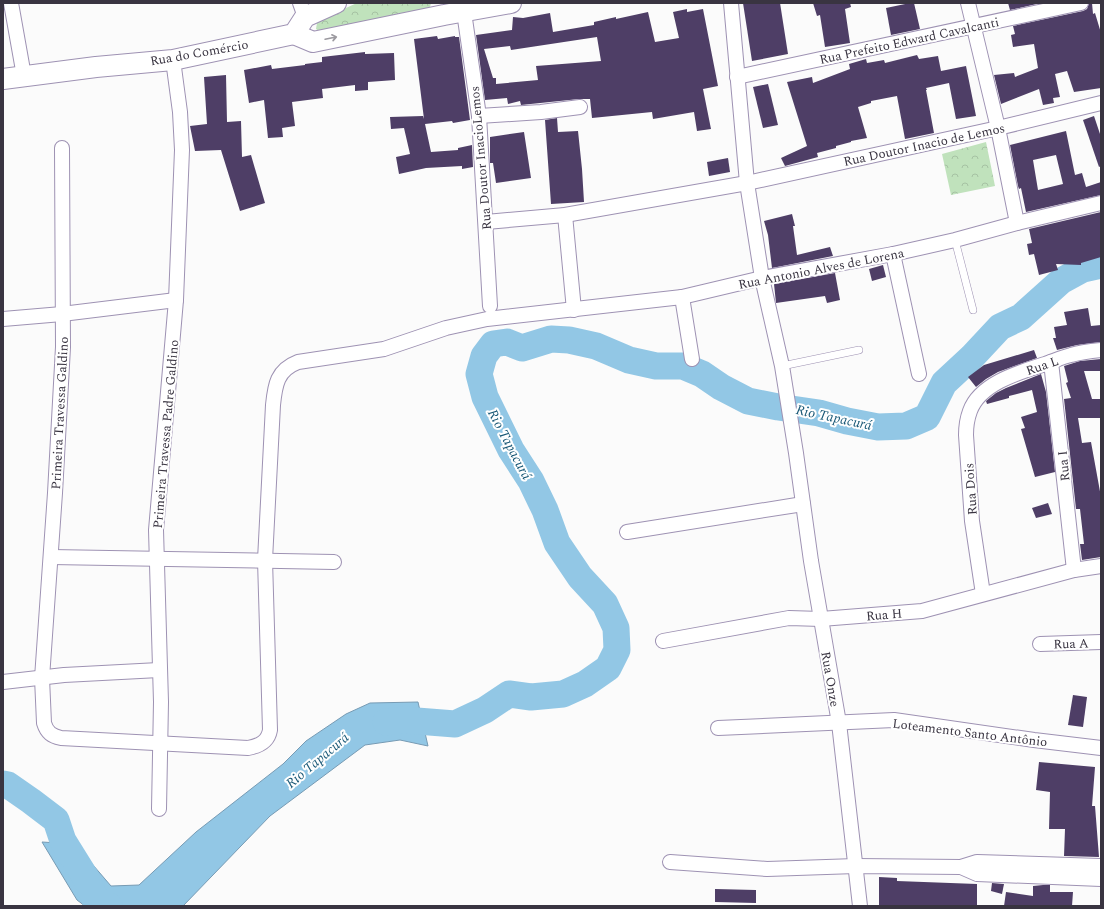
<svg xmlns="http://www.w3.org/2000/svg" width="1104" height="909" viewBox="0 0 1104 909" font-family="Spectral,serif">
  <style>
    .park { fill: url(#park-crowns) }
    .water { fill: #92c7e5; stroke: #779bb4 }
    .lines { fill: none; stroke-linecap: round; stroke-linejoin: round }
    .river { stroke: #92c7e5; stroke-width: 27 }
    .building { fill: #4e3e66; fill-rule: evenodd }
    .service-casing { stroke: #9e92b3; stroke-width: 8 }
    .minor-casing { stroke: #9e92b3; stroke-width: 16 }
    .secondary-casing { stroke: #9e92b3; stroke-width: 22 }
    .service { stroke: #fff; stroke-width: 7 }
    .minor { stroke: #fff; stroke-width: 14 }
    .secondary { stroke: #fff; stroke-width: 20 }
    .oneway { stroke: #9c9aa0 }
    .labels { text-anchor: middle; stroke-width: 4; stroke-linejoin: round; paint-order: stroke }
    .street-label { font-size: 13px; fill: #393441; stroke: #fff }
    .water-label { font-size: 14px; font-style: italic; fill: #1a5977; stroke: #fff }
  </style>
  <defs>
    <pattern id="park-crowns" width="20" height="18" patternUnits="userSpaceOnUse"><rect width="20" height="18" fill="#c0e2bc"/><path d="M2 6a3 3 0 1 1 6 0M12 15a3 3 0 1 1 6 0" fill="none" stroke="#a6c2a3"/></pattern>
  </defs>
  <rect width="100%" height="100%" fill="#fbfbfb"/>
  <!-- park -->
  <g class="park">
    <path d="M357 3H431L429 11 320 32 316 29 317 23 319 20Z"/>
    <path d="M986 142 995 186 951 195 942 154Z"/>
  </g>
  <!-- water -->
  <path class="water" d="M418 702 428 746 400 740 365 745 270 816 183 906H85L77 900 42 842 75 844 111 886 139 885 196 832 283 764 306 741 346 714 370 703Z"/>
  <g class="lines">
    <!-- river -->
    <g class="river">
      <path d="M386 722 404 720 455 724 485 710 509 694 531 697 563 694 585 684 608 668 617 650 616 628 605 604 580 577 557 543 545 510 531 481 511 450 485 397 479 374 484 356 493 344 507 342 522 348 551 339 569 340 596 346 629 360 656 366H683L702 374 721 387 748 401 778 407 819 413 847 421 878 427 906 426 927 417 944 383 972 357 1000 327 1021 317 1061 281 1083 269 1101 265"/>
      <path d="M3 784 8 785 31 801 56 820 63 841 86 878 95 899 109 906"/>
    </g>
  </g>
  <!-- building -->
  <g class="building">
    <path d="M743 3H780L788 54 752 61Z"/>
    <path d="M813 3H850L851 7 845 9 850 43 825 47 820 15 817 16Z"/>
    <path d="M910 3H914L920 29 891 35 886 8Z"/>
    <path d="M1008 3H1041L1010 10Z"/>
    <path d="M1089 3H1092L1093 14 1095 13 1101 33V88L1074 92 1067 71 1055 74 1060 97 1053 98 1054 103 1043 105 1039 89 1001 104 994 75 1014 73 1015 77 1038 68 1034 44 1013 47 1011 35 1015 34 1013 26 1083 11 1087 9Z"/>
    <path d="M687 9V12L703 9 718 86 703 89 711 129 697 131 694 112 653 119 652 112 592 118 590 99H579L521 105 520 101 508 104 507 98 485 100 476 35 512 30 513 17 523 18 550 13 553 32 594 25V22L616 17V19L648 12 655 42 679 38 673 12ZM597 37 601 61 536 66 538 80 496 84V78H493L484 49 510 46 511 50Z"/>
    <path d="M437 36 438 39 455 36V37H459L470 120 453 123 452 121 425 124 431 152 458 150V148L472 145 473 167 462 169V166L426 168 399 174 396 157 410 154 404 128 391 129 390 117 423 116 424 119 414 39Z"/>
    <path d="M365 52V54L394 53 395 80 368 82V90L355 91V85L322 89 323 98 292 102 295 126 282 128 283 137 268 138 264 100 249 103 244 70 271 65 272 69 305 65V64L322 62V57Z"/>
    <path d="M917 55 919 59 938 56 941 71 966 66 976 116 956 119 949 83 926 88 927 90H926L934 133 905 139 897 96 871 101V103L858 107 867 138 851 141V142L836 146V148L817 153 818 157 785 166 781 158 807 146 787 82 812 77 813 83 850 69 849 64 866 59 867 63 884 60 885 63Z"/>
    <path d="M226 75 227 122 241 121 242 157 251 155 265 203 240 211 221 150 195 151 190 126 207 124 204 77Z"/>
    <path d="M768 84 778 125 763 128 753 87Z"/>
    <path d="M1094 116 1101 137V166L1099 167 1083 120Z"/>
    <path d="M557 118 558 132 578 131 582 169 584 202 551 204 545 120Z"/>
    <path d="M1066 131 1075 175 1082 173 1086 187 1101 182V195L1026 212 1021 188 1019 189 1018 186 1010 145ZM1056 155 1063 184 1038 190 1033 160Z"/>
    <path d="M524 132 531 178 496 183 493 163H490V137Z"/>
    <path d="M728 158 730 172 709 176 707 162Z"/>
    <path d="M1101 212V257L1081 263V265L1056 264 1058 270 1039 275 1034 254 1029 255 1027 244 1032 243 1029 229Z"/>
    <path d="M792 214 795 226H793L797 255 830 247 833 256 772 268 768 235 764 221Z"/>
    <path d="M883 265 886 277 872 281 869 269Z"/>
    <path d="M835 273 840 300 827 303 825 296 776 303 774 284Z"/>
    <path d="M1088 308 1091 326 1101 325V342L1077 345 1057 350 1053 338H1056L1054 327 1067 325 1064 312Z"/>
    <path d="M1034 350 1037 358 998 372 986 379 976 387 968 377 984 365Z"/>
    <path d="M1101 359V371H1084L1092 399H1101V418H1078L1082 443 1091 442 1101 497V557L1082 560 1080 544H1084L1080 509H1076L1064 399 1071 398 1066 383 1068 382 1064 366 1080 361Z"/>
    <path d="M1041 374 1046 392 1055 472 1035 477 1021 429 1025 428 1021 417 1037 412 1032 390 1009 396V398L987 404 986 401 996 393 1006 388Z"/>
    <path d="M1048 503 1052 514 1036 518 1032 508Z"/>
    <path d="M1073 695 1087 697 1083 727 1068 725Z"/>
    <path d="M1039 762 1095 767 1092 806H1095L1099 857 1064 856 1065 829H1049L1050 792 1036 790Z"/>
    <path d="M879 877 897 878V881L977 884V906L879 905Z"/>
    <path d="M992 883 1004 884 1002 894 991 891Z"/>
    <path d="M1043 885H1050V892H1073L1072 906H1004L1006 892 1033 896V886Z"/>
    <path d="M715 889 756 890V903L715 902Z"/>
  </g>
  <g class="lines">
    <!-- service casing -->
    <g class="service-casing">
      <g id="service">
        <path d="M955 240 973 310"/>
        <path d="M782 366 859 350"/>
      </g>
    </g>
    <!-- minor casing -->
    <g class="minor-casing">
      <g id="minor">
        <path d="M11 3 24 76"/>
        <path d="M300 3 305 17"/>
        <path d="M731 3 747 183 762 278 782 366 796 453 811 561 839 723 860 906"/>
        <path d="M968 3 998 128 1017 223"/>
        <path d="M464 12 479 116 490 306"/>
        <path d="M737 77 1081 3"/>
        <path d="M479 116 541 112 580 107"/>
        <path d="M62 148 63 347 55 493 42 678 44 723C47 733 52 736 61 738L248 748C259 746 268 742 270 730L265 560 273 405C275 385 277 370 298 362L384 349 446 328 487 319 682 297 762 278 893 254 955 240 1017 223 1101 203"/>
        <path d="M565 215 574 310"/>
        <path d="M486 222 565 215 747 183 998 128 1101 103"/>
        <path d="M893 254 919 374"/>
        <path d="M682 297 692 359"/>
        <path d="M3 319 62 314 176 300"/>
        <path d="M1051 362 1074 570"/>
        <path d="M627 532 803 504"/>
        <path d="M51 557 334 562"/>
        <path d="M983 594 972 521 966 435C966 427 967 419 970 411 980 383 1020 372 1045 364 1054 361 1062 357 1071 355 1081 352 1091 351 1101 350"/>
        <path d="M663 641 789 618 821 619 922 611 1074 570 1101 566"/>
        <path d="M1040 644 1101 642"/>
        <path d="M3 682 64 675 159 670"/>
        <path d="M718 728 894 720 1034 740 1101 748"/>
        <path d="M159 809 161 702 156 530 176 300 182 150 180 112 173 60"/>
        <path d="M670 862 767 869 856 866 961 867 977 862 1101 866"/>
        <path d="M961 867 977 874 1101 879"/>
      </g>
    </g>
    <!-- secondary casing -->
    <g class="secondary-casing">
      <g id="secondary">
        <path d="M294 34 313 42 444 15 511 3"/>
        <path d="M3 79 96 67 173 60 294 34 305 17 336 3"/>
      </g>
    </g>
    <!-- service -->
    <use href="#service" class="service"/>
    <!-- minor -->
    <use href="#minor" class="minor"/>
    <!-- secondary -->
    <use href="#secondary" class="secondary"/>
  </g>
  <!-- one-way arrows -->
  <defs><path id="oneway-shaft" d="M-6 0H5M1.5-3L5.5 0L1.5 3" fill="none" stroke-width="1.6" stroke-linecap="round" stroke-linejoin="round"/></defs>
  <use class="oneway" href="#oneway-shaft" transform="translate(331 38) rotate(-12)"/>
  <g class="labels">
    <!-- street labels -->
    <g class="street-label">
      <text transform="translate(909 40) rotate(-12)" y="5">Rua Prefeito Edward Cavalcanti</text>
      <text transform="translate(199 52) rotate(-10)" y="5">Rua do Comércio</text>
      <text transform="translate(924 144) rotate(-12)" y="5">Rua Doutor Inacio de Lemos</text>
      <text transform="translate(480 158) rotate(-95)" y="5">Rua Doutor InacioLemos</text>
      <text transform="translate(821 268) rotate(-11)" y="5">Rua Antonio Alves de Lorena</text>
      <text transform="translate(1042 365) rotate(-19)" y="5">Rua L</text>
      <text transform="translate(59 413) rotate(-87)" y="5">Primeira Travessa Galdino</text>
      <text transform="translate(165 434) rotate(-85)" y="5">Primeira Travessa Padre Galdino</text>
      <text transform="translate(1063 466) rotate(-96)" y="5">Rua I</text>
      <text transform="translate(970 489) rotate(-94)" y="5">Rua Dois</text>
      <text transform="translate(884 614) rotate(-5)" y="5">Rua H</text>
      <text transform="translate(1071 643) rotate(-2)" y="5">Rua A</text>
      <text transform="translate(831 679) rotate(80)" y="5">Rua Onze</text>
      <text transform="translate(970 732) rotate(7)" y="5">Loteamento Santo Antônio</text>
    </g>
    <!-- water labels -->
    <g class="water-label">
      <text transform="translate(834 417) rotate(12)" y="5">Rio Tapacurá</text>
      <text transform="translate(510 444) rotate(62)" y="5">Rio Tapacurá</text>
      <text transform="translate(317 760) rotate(-40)" y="5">Rio Tapacurá</text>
    </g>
  </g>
  <!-- border -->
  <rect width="1104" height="909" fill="none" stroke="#393441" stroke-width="8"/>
</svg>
